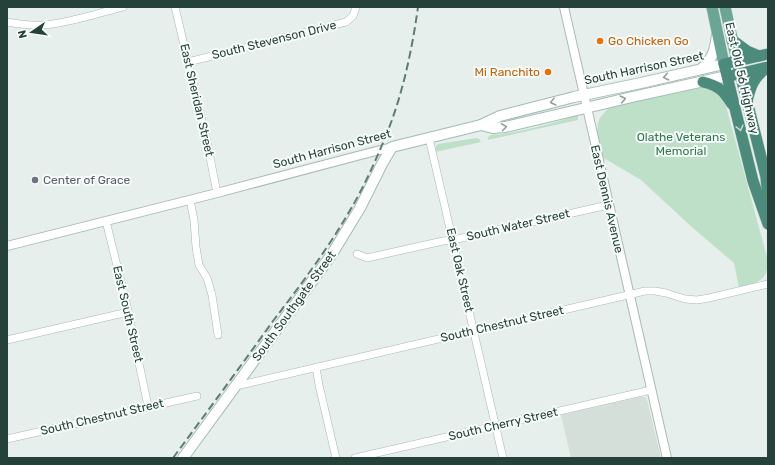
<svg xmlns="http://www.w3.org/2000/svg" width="775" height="465" viewBox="0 0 775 465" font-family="Rubik,sans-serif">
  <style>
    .built { fill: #d4dfda }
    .green { fill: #bfe0c8 }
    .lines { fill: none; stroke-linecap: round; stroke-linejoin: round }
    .minor-casing { stroke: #a8b8b2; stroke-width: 8 }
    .tertiary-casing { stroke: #a8b8b2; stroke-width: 10 }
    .secondary-casing { stroke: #a4bbb3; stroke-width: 12 }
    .primary-casing { stroke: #c2cac8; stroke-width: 12 }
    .trunk-casing { stroke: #c2cac8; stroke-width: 12 }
    .minor { stroke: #fff; stroke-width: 7 }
    .tertiary { stroke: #fff; stroke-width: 8 }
    .secondary { stroke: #fff; stroke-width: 10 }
    .primary { stroke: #6aa596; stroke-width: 11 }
    .trunk { stroke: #4c8a7c; stroke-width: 11 }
    .rail { stroke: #5f7d75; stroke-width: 2; stroke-dasharray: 8 4; stroke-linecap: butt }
    .oneway { stroke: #92a09c }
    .oneway2 { stroke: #c4d9d4 }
    .food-dot { fill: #e8710a; stroke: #f7fbf9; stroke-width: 1.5 }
    .worship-dot { fill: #6b7280; stroke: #f7fbf9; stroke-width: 1.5 }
    .labels { text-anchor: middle; stroke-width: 4; stroke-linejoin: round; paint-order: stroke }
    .street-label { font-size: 12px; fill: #24423a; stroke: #f7fbf9 }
    .food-label { font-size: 12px; fill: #c56008; stroke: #f7fbf9; text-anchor: start }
    .park-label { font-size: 12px; fill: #2d7a4b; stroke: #f7fbf9 }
    .worship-label { font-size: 12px; fill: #5b616d; stroke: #f7fbf9; text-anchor: start }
  </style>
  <rect width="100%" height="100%" fill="#e6efeb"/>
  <!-- built -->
  <path class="built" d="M640 397H645L647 400 661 458H571L561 415Z"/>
  <!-- green -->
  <g class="green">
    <path d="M703 83 724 99 767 257C770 280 759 283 739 287L734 263 694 229 641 180 602 157C600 147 595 129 599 120 602 114 608 109 612 105Z"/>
    <path d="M575 116H578V120L488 140V138L490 135C495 134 499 135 503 134 527 130 552 124 575 116Z"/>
    <path d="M476 138 479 139 481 142 435 152 436 146 438 144Z"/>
  </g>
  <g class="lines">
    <!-- minor casing -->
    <g class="minor-casing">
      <g id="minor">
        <path d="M175 7 207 142 217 193"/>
        <path d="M7 22C19 24 32 26 44 25 69 23 98 13 123 7"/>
        <path d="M188 62 346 22 353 16 356 7"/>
        <path d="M429 138 503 458"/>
        <path d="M190 200 194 220 196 247 199 265 207 278 212 295 218 335"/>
        <path d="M106 221 127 306 148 406"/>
        <path d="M357 254 367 258 443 241 453 240 608 205"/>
        <path d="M7 340 128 312"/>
        <path d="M316 367 319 385 336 458"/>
        <path d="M236 386 645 291H655L666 293 685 299 697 300 709 298 768 284"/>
        <path d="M7 439 197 396"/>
        <path d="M355 458 651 390"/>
      </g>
    </g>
    <!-- tertiary casing -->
    <g class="tertiary-casing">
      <g id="tertiary">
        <path d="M564 7 667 458"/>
        <path d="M7 246 217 193 357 156 392 147"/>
      </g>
    </g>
    <!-- secondary casing -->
    <g class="secondary-casing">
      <g id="secondary">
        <path d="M701 69C713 59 715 50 717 35"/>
        <path d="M481 125 493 128 505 127 632 97 727 76"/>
        <path d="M183 458 332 254 360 208 382 164 392 147 481 125 500 116 574 97 641 83 724 64"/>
      </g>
    </g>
    <!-- primary casing -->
    <g class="primary-casing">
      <g id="primary">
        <path d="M712 7 724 64"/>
        <path d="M725 7 737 61"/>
      </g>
    </g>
    <!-- trunk casing -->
    <g class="trunk-casing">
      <g id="trunk">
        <path d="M732 40 747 51 759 56"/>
        <path d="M768 54 724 64 753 181 768 224"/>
        <path d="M737 61 766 177 768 199"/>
        <path d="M734 75 768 67"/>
        <path d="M703 82C719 86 723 90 732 104"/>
        <path d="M747 101C751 85 753 79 766 68"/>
      </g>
    </g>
    <!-- minor -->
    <use href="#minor" class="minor"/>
    <!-- tertiary -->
    <use href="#tertiary" class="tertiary"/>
    <!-- secondary -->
    <use href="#secondary" class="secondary"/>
    <!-- primary -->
    <use href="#primary" class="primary"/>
    <!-- trunk -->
    <use href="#trunk" class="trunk"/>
    <!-- rail -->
    <path class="rail" d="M173 458C207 412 240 367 273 321 300 286 327 250 349 212 364 187 376 160 387 133 403 93 412 50 418 7"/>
  </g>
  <!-- one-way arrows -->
  <defs><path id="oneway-chevron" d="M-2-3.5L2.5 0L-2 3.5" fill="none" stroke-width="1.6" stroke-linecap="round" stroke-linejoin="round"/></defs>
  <g class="oneway">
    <use href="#oneway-chevron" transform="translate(666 77) rotate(167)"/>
    <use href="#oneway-chevron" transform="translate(623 99) rotate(-13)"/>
    <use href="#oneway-chevron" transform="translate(553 102) rotate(166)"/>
    <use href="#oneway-chevron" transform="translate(504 127) rotate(-8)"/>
  </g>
  <use class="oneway2" href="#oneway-chevron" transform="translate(740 128) rotate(76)"/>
  <!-- markers -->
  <g class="food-dot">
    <circle cx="600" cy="41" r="4"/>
    <circle cx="548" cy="72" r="4"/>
  </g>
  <circle class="worship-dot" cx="35" cy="180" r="4"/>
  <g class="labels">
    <!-- street labels -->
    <g class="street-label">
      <text transform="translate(274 40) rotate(-14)" y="4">South Stevenson Drive</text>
      <text transform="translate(644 68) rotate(-12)" y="4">South Harrison Street</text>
      <text transform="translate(742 78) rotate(77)" y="4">East Old 56 Highway</text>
      <text transform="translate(197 100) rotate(77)" y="4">East Sheridan Street</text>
      <text transform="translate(332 149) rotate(-15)" y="4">South Harrison Street</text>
      <text transform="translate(607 199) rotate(77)" y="4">East Dennis Avenue</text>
      <text transform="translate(518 225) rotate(-13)" y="4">South Water Street</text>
      <text transform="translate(460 270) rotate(77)" y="4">East Oak Street</text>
      <text transform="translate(294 306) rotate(-54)" y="4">South Southgate Street</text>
      <text transform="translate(128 314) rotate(77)" y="4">East South Street</text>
      <text transform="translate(502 324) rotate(-13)" y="4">South Chestnut Street</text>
      <text transform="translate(102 417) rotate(-13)" y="4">South Chestnut Street</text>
      <text transform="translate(503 424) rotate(-13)" y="4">South Cherry Street</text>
    </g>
    <!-- food labels -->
    <g class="food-label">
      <text x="608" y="45">Go Chicken Go</text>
      <text x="540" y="76" text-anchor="end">Mi Ranchito</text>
    </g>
    <!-- park labels -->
    <g class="park-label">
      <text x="681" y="141">Olathe Veterans<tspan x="681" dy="14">Memorial</tspan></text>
    </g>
    <!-- worship labels -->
    <g class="worship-label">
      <text x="43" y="184">Center of Grace</text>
    </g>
  </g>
  <!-- border -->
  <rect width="775" height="465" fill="none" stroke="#24423a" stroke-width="16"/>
  <!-- north arrow -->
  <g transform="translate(32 32) rotate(257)" stroke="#f7fbf9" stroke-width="3" paint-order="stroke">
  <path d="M0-3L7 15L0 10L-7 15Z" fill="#24423a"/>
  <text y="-6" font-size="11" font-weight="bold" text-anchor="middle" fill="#24423a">N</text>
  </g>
</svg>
